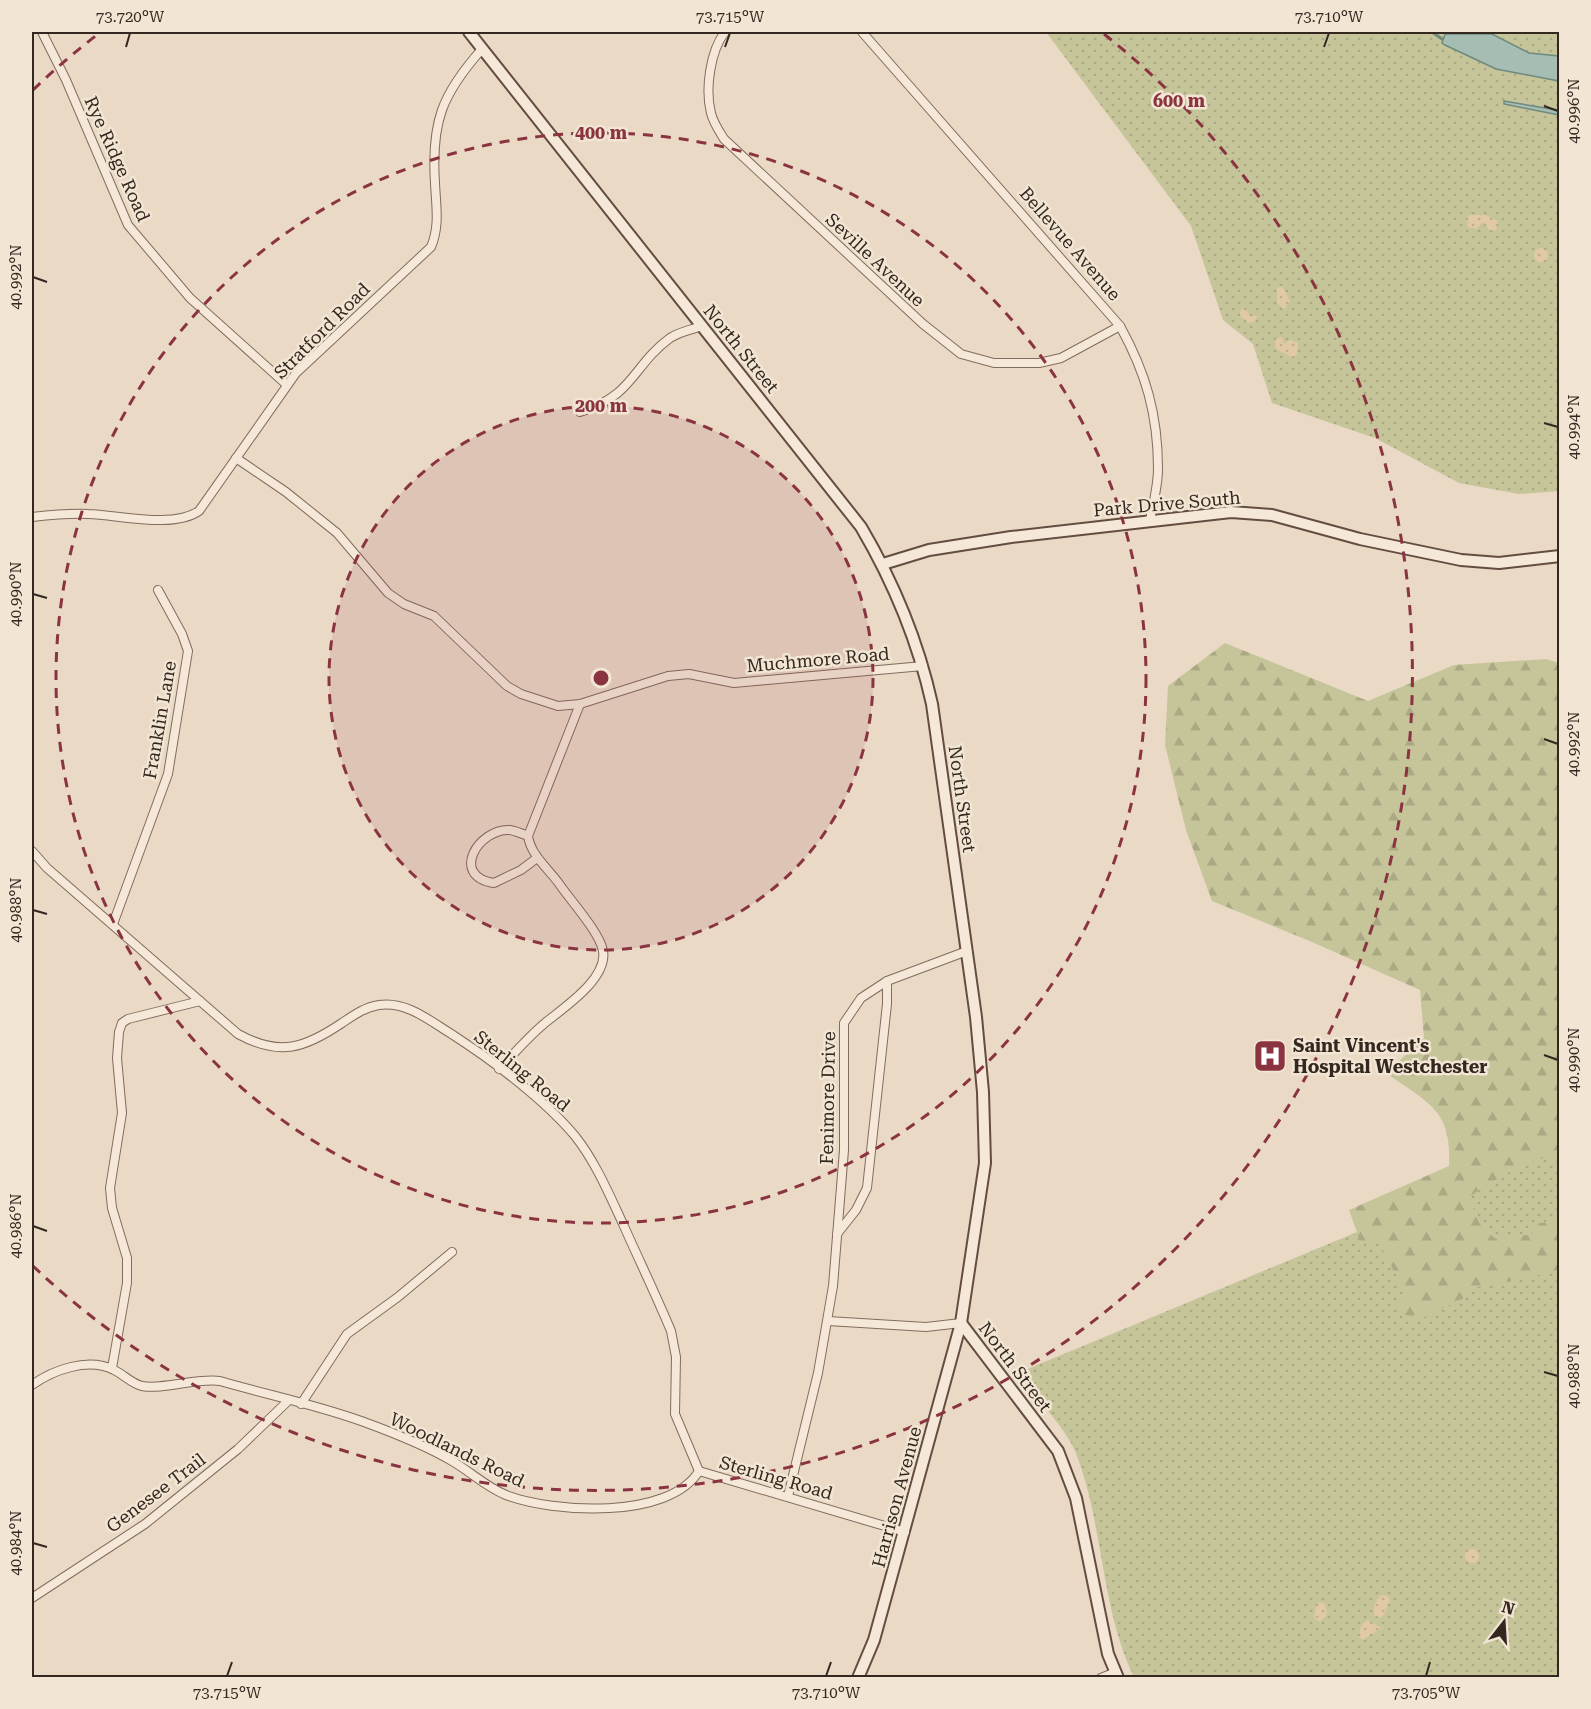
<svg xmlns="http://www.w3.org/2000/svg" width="1591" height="1709" viewBox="0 0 1591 1709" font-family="'Roboto Serif',serif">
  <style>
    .grass { fill: url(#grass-dots) }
    .forest { fill: url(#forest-firs) }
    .sand { fill: url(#sand-dots) }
    .water { fill: #a6bdb3; stroke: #6e8a7f; stroke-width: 1.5 }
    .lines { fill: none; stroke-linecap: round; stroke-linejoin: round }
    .stream { stroke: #6e8a7f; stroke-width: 3 }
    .street-casing { stroke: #826c5d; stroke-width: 10 }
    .secondary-casing { stroke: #644d40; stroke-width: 14 }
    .street { stroke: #f5e8d8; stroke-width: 8 }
    .secondary { stroke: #f5e8d8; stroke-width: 10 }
    .ticks { fill: none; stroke: #34271f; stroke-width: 2 }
    .ring { fill: none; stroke: #8b3441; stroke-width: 3; stroke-dasharray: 10 8 }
    .labels { text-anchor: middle; stroke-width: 5; stroke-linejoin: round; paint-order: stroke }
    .street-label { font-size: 18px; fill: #34271f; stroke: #f2e5d4 }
    .poi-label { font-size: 18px; font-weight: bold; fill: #34271f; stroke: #f2e5d4; text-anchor: start }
    .centre { fill: #8b3441; stroke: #f2e5d4; stroke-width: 3 }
    .ring-label { font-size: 18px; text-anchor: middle; font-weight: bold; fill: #8b3441; stroke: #f2e5d4; stroke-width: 5; stroke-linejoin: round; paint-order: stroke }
    .neatline { fill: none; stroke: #34271f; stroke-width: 2 }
    .ticks-label { font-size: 15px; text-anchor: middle; fill: #34271f }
  </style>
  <defs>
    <pattern id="grass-dots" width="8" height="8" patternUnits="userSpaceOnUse" patternTransform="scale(1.5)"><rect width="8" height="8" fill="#c6c59a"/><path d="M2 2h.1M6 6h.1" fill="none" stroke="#aba984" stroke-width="1.8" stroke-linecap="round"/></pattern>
    <pattern id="forest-firs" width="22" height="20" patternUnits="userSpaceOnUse" patternTransform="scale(1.5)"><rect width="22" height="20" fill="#c6c59a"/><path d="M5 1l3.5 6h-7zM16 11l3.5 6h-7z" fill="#aba984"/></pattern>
    <pattern id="sand-dots" width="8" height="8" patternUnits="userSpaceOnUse" patternTransform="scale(1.5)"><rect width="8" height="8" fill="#e2c9a5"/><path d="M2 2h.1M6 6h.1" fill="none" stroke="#c2ad8e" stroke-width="1.8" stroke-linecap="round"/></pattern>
  </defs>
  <rect width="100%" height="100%" fill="#e9d9c5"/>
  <!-- grass -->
  <g class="grass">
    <path d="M1046 32H1559V491L1519 494 1459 483 1375 438 1272 403 1253 344 1223 320 1191 226Z"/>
    <path d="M1559 1148V1677H1134C1100 1607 1104 1523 1075 1451 1067 1431 1032 1392 1018 1373Z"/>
  </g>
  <!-- forest -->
  <path class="forest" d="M1225 643 1368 701 1454 665 1546 659 1559 663V1160L1551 1163 1547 1157C1521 1164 1494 1180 1472 1195 1471 1215 1481 1229 1498 1240L1507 1236 1531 1235 1539 1223 1553 1222 1559 1217V1271L1478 1287 1462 1299 1418 1320 1404 1314 1397 1304 1406 1294 1378 1241 1361 1244 1349 1210 1449 1166C1452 1109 1428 1103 1386 1073L1424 1038 1420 990 1312 942 1212 901 1186 830 1165 745 1168 686Z"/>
  <!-- sand -->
  <g class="sand">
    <path d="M1470 215H1485L1498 221 1496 230 1490 231 1483 222 1476 229 1468 227 1467 218Z"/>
    <circle cx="1541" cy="255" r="7"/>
    <path d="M1282 286 1290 301 1284 309 1277 303V288Z"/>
    <path d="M1244 308 1250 315 1257 316 1255 321 1248 323 1240 316V311Z"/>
    <path d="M1282 337 1284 344 1290 340 1298 343 1297 354 1293 358 1276 349 1275 339Z"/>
    <circle cx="1472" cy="1556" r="7"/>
    <path d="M1381 1595 1387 1596 1390 1600 1384 1615 1379 1618 1374 1615V1605Z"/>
    <path d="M1319 1602 1325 1604 1327 1614 1320 1622 1314 1618 1316 1606Z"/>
    <path d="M1367 1620 1381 1628 1363 1640 1359 1637 1361 1626Z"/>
  </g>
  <!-- water -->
  <g class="water">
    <path d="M1445 34H1492L1529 53 1559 56V81L1496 69 1445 45 1442 43Z"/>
    <path d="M1504 101 1557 110 1559 115 1504 104Z"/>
  </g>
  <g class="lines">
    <!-- stream -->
    <g class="stream">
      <path d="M1375 32H1376"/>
      <path d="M1432 32 1442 39"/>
    </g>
    <!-- street casing -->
    <g class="street-casing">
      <g id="street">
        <path d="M42 32 66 80 128 225 190 298 287 385"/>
        <path d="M725 32C710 51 705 90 711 113 713 122 719 131 724 139L923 324 961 354 994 363H1039L1061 358 1120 326"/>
        <path d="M862 32 1120 326C1146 373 1158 415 1158 469 1158 486 1153 504 1150 520"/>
        <path d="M580 412C634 396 632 366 670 338 679 332 691 330 701 326"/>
        <path d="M236 458 286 492 337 533 388 593 404 604 434 616 507 686 521 694 558 706 580 704 668 676 689 674 734 683 923 666"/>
        <path d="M32 517C50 515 70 513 88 514 120 515 172 529 199 511L296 373 431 247C440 226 436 206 435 183 431 122 442 94 482 49"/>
        <path d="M528 836C523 834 516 831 510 830 479 828 449 876 494 883L521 870 537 858"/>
        <path d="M32 851 47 868 238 1034C280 1057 305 1048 342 1023 354 1015 365 1007 379 1005 407 1001 430 1021 453 1035 492 1060 545 1100 575 1136 595 1161 609 1194 623 1224 639 1260 656 1295 671 1331L676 1357 675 1414 699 1471 905 1532"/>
        <path d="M113 924 168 774 188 651 182 634 158 590"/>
        <path d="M499 1069C514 1054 528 1037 545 1023 563 1008 608 979 603 951 600 933 571 901 560 885 549 869 531 856 528 836L580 704"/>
        <path d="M837 1234 856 1210 867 1188 887 1004V981"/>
        <path d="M828 1321 926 1327 961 1323"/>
        <path d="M112 1368 127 1283V1258L112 1208 110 1188 122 1113 117 1058 119 1032 122 1023 128 1019 200 1001"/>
        <path d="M32 1385C53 1370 88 1357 114 1370 123 1374 132 1384 142 1386 163 1390 195 1378 220 1381 268 1395 318 1405 364 1422 394 1433 425 1445 452 1461 471 1472 486 1487 506 1495 553 1513 669 1520 699 1471"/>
        <path d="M301 1404 347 1334 398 1297 452 1252"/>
        <path d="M788 1496 818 1373 833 1286 844 1150V1023L861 998 887 981 967 951"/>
        <path d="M32 1598 145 1524 238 1449 289 1400"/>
        <path d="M1101 1678 1116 1672"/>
      </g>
    </g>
    <!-- secondary casing -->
    <g class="secondary-casing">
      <g id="secondary">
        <path d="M469 32 861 527C894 583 918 641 932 704L976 1017 983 1092 985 1163 961 1323 874 1640 858 1678"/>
        <path d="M883 564 929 550 1011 537 1231 512 1272 515 1360 539 1461 560 1499 563 1560 556"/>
        <path d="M961 1323 1058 1451 1076 1498 1108 1654 1118 1678"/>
      </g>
    </g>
    <!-- street -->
    <use href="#street" class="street"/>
    <!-- secondary -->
    <use href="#secondary" class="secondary"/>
  </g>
  <!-- ticks -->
  <path class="ticks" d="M126 47 130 33M725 47 730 33M1324 47 1329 33M1544 106 1558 111M33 277 47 282M1544 423 1558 427M33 594 47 598M1544 739 1558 744M33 910 47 914M1544 1055 1558 1060M33 1226 47 1231M1544 1372 1558 1376M33 1543 47 1547M227 1676 232 1662M826 1676 831 1662M1426 1676 1430 1662"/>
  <!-- distance rings -->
  <circle cx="601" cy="678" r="272" fill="#8b3441" fill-opacity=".12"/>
  <g class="ring">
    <circle cx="601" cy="678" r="272"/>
    <circle cx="601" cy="678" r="545"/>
    <path d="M33 90A817 817 0 0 1 98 34M1104 34A817 817 0 1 1 33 1266"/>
  </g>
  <!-- icons -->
  <defs>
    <g id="hospital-square" transform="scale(1.725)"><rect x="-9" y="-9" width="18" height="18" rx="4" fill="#8b3441" stroke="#f2e5d4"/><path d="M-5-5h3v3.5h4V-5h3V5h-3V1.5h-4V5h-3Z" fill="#fff"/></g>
  </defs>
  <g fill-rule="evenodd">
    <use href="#hospital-square" x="1270" y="1056"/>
  </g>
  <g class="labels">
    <!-- street labels -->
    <g class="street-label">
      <text transform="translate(117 159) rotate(66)" y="6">Rye Ridge Road</text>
      <text transform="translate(1070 244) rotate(49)" y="6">Bellevue Avenue</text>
      <text transform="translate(875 260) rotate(43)" y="6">Seville Avenue</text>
      <text transform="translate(322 331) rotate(-45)" y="6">Stratford Road</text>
      <text transform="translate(741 349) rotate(51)" y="6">North Street</text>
      <text transform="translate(1167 504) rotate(-5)" y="6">Park Drive South</text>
      <text transform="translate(818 660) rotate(-5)" y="6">Muchmore Road</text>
      <text transform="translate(160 720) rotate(-80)" y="6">Franklin Lane</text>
      <text transform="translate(962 799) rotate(82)" y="6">North Street</text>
      <text transform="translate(522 1071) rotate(39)" y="6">Sterling Road</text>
      <text transform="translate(828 1098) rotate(-89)" y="6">Fenimore Drive</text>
      <text transform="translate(1015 1367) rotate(53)" y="6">North Street</text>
      <text transform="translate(457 1450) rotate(26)" y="6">Woodlands Road</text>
      <text transform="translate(776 1478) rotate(16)" y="6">Sterling Road</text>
      <text transform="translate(156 1493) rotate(-37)" y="6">Genesee Trail</text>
      <text transform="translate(897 1497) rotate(-75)" y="6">Harrison Avenue</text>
    </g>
    <!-- poi labels -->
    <g class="poi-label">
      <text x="1293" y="1052">Saint Vincent's<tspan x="1293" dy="21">Hospital Westchester</tspan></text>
    </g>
  </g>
  <circle cx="601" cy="678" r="9" class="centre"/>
  <g class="ring-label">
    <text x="1179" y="107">600 m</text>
    <text x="601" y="139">400 m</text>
    <text x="601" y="412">200 m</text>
  </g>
  <!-- border -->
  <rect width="1591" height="1709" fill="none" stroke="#f2e5d4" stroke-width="66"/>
  <!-- north arrow -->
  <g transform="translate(1504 1622) rotate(17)" stroke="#f2e5d4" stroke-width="4.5" paint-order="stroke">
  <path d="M0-4.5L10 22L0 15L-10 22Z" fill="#34271f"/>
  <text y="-9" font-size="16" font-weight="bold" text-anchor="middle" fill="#34271f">N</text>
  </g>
  <rect x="33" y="33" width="1525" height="1643" class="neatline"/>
  <g class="ticks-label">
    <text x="130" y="22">73.720°W</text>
    <text x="730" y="22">73.715°W</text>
    <text x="1329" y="22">73.710°W</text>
    <text transform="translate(1574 111) rotate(-90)" y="5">40.996°N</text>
    <text transform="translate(16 277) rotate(-90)" y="5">40.992°N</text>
    <text transform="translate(1574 427) rotate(-90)" y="5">40.994°N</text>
    <text transform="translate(16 594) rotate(-90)" y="5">40.990°N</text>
    <text transform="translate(1574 744) rotate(-90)" y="5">40.992°N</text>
    <text transform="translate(16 910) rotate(-90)" y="5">40.988°N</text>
    <text transform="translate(1574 1060) rotate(-90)" y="5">40.990°N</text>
    <text transform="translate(16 1226) rotate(-90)" y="5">40.986°N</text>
    <text transform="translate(1574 1376) rotate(-90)" y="5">40.988°N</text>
    <text transform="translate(16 1543) rotate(-90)" y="5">40.984°N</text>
    <text x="227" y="1698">73.715°W</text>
    <text x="826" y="1698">73.710°W</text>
    <text x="1426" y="1698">73.705°W</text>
  </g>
</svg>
